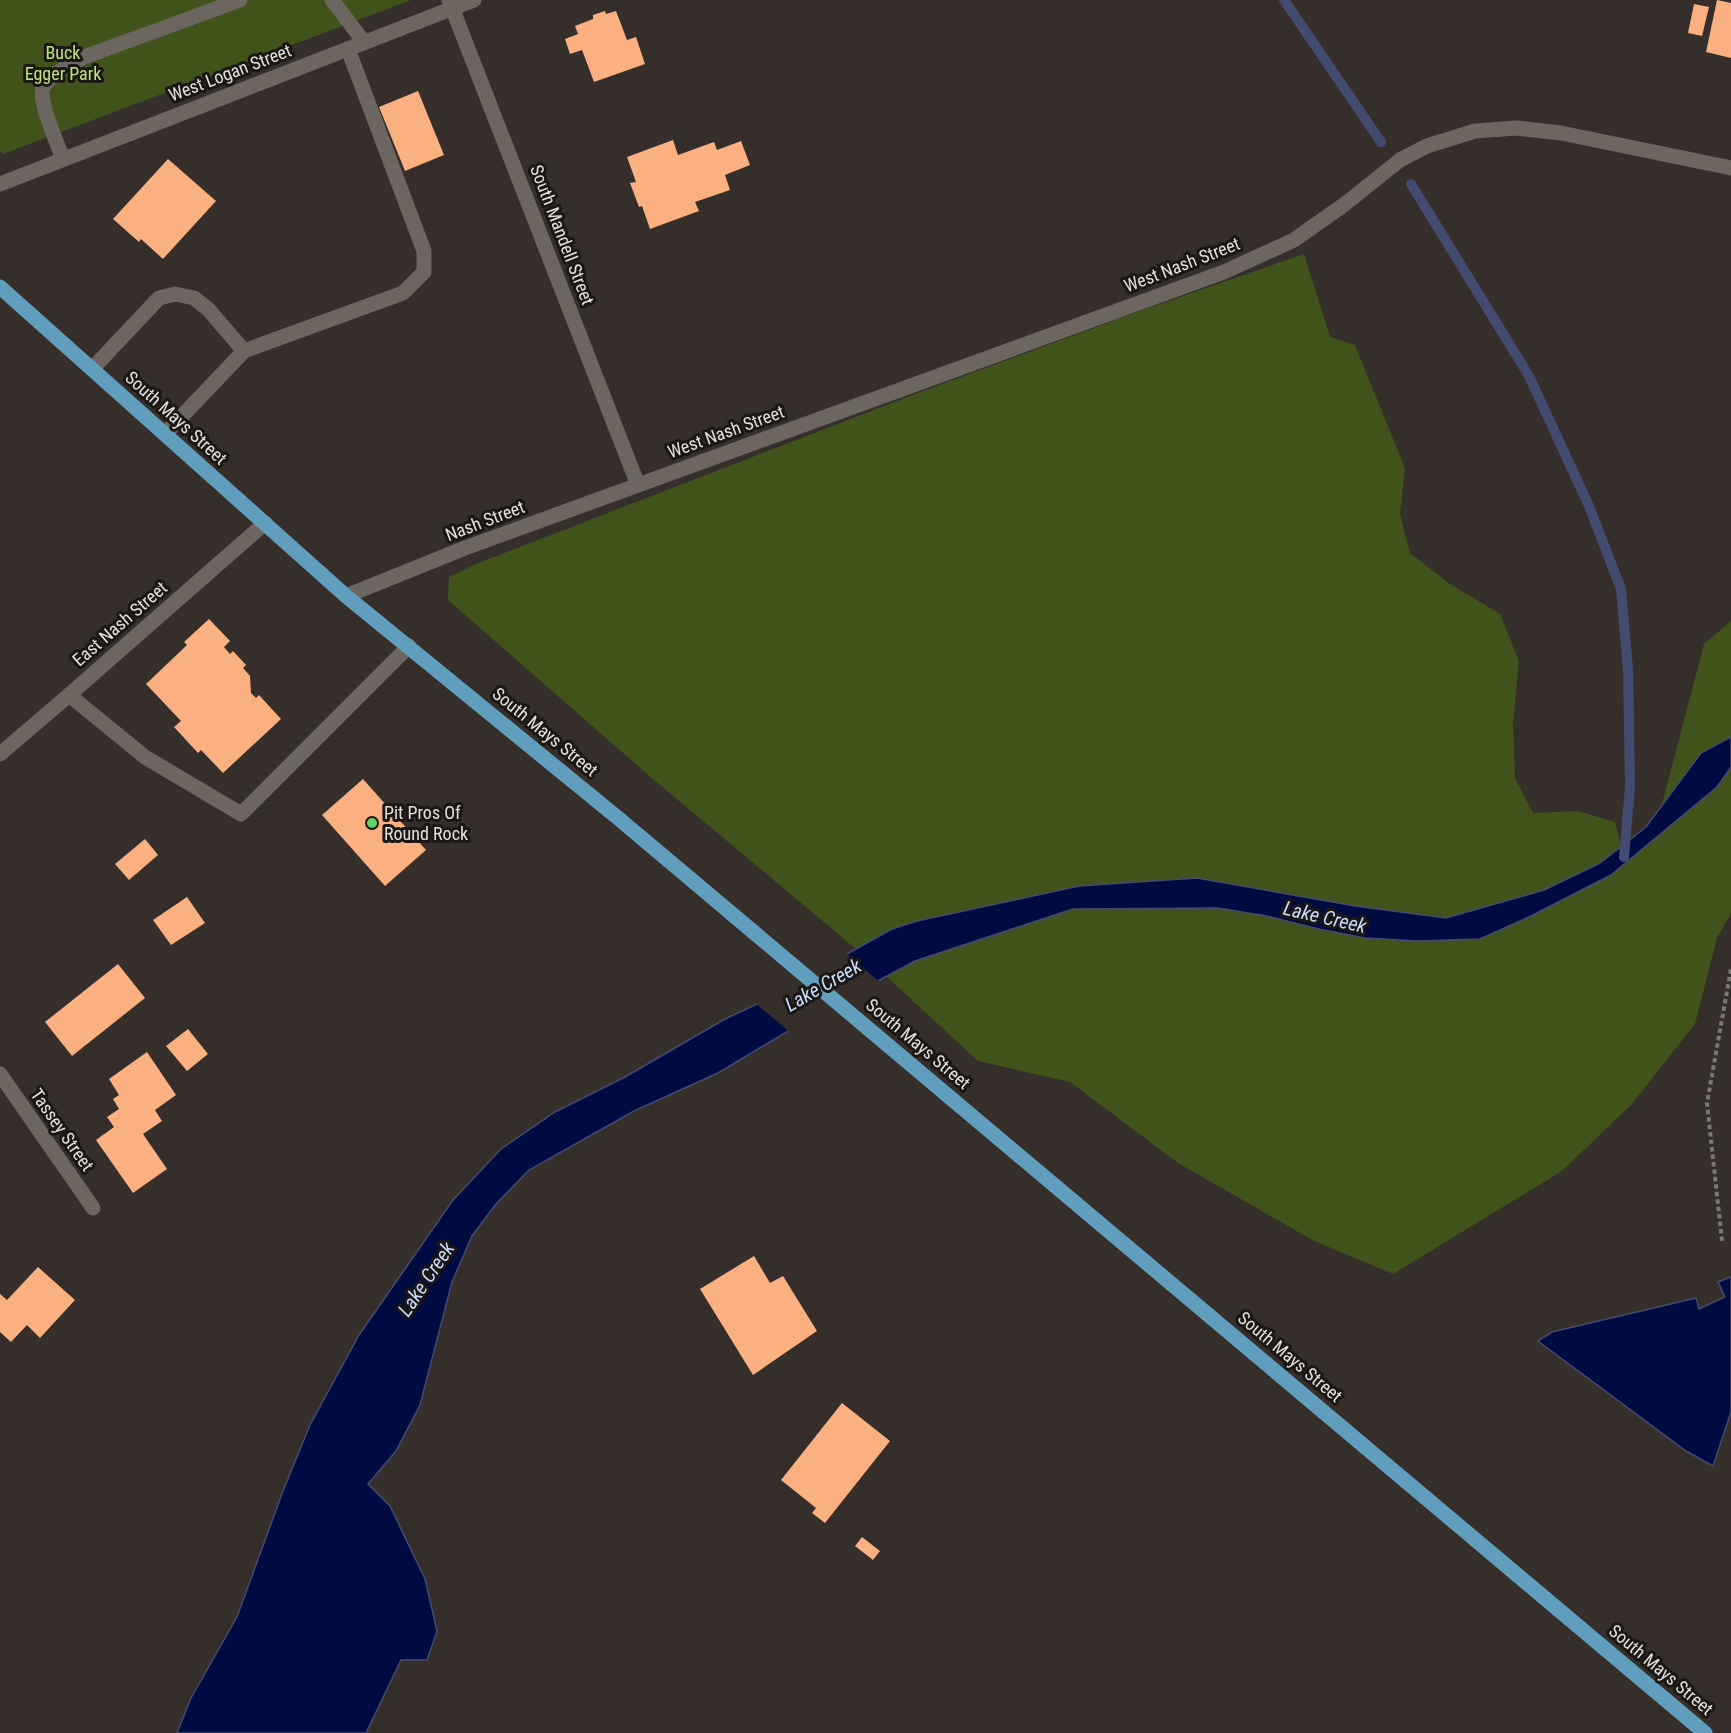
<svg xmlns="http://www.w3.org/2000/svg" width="1731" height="1733" viewBox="0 0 1731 1733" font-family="'Roboto Condensed',sans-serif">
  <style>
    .green { fill: #3f531a }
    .water { fill: #000b42; stroke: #444b70; stroke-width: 1.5 }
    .pier { fill: #352e2a }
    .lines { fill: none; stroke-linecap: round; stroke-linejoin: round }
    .stream { stroke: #444b70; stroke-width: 10 }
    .building { fill: #fab080 }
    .path { stroke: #7c7773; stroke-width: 4; stroke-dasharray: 4.5 3; stroke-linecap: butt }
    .minor { stroke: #6c6560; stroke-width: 15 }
    .major { stroke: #619ebd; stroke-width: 15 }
    .poi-dot { fill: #62d469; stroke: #1a1715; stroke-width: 2 }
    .labels { text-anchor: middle; stroke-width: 6; stroke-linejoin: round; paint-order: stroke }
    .park-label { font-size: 18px; fill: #bee680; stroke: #1a1715 }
    .street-label { font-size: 18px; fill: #e4e0dd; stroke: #1a1715 }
    .poi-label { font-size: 18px; fill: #e4e0dd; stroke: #1a1715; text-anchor: start }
    .water-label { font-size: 20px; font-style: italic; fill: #c6dbff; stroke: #1a1715 }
  </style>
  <rect width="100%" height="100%" fill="#352e2a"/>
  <!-- green -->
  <g class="green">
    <path d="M0 0H411L3 154 0 151Z"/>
    <path d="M1304 254 1330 337 1355 345 1405 468 1400 514 1410 553 1450 584 1500 614 1519 661 1513 723 1515 778 1533 813 1578 811 1615 822 1621 846 1600 863 1544 890 1446 918 1355 906 1197 878 1079 886 917 921 892 929 856 949 654 780 448 600 449 577 476 564 915 394 1134 313Z"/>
    <path d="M1731 621V737L1701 753 1662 804 1704 644Z"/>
    <path d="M1731 767V913L1717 938 1695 1024 1631 1105 1562 1171 1393 1274 1312 1240 1178 1163 1070 1082 978 1061 887 977 915 961 1073 909 1218 908 1267 916 1319 929 1365 938 1417 941 1480 938 1659 836 1717 787Z"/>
  </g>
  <!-- water -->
  <g class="water">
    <path d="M1731 737V767L1717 787 1611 875 1531 916 1480 939 1417 941 1365 938 1319 929 1267 916 1218 908 1073 909 915 961 820 1012 718 1073 634 1111 529 1170 496 1204 472 1236 452 1282 420 1405 396 1451 368 1484 390 1506 425 1579 437 1631 427 1660H401L366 1733H177L191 1698 237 1617 283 1491 310 1425 359 1335 453 1200 501 1149 555 1112 625 1077 725 1019 759 1003 892 929 917 921 1079 886 1197 878 1355 906 1446 918 1544 890 1600 863 1646 827 1701 753Z"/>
    <path d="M1731 1277V1412L1713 1466 1686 1451 1538 1341 1552 1332 1696 1298 1699 1309 1725 1297 1718 1282Z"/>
  </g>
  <!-- pier -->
  <path class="pier" d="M844 952 881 983 821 1014 791 1033 754 1002Z"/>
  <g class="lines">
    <!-- stream -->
    <g class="stream">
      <path d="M1284 0 1381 142"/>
      <path d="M1411 184 1529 376 1589 506 1621 589 1628 669 1630 787 1624 857"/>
    </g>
  </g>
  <!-- building -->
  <g class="building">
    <path d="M1717 0 1731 3V58L1706 52Z"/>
    <path d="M1694 4 1709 7 1702 36 1688 33Z"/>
    <path d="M605 11 606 14 616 11 627 40 636 37 645 64 594 82 582 50 570 54 565 39 578 34 575 26 593 19V15Z"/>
    <path d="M418 91 444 155 405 171 379 107Z"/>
    <path d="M673 140 678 155 714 142 717 150 741 141 750 165 725 175 730 190 695 202 699 211 650 229 642 206 639 207 630 183 636 182 627 157Z"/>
    <path d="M168 159 216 201 163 259 141 239 139 242 113 219Z"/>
    <path d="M209 619 230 641 224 647 230 654 233 651 246 665 243 668 250 676 251 693 256 698 259 695 281 719 223 773 201 750 198 753 174 727 181 721 146 684 187 645 184 642Z"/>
    <path d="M363 779 426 850 385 886 322 815Z"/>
    <path d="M145 839 158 855 129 880 115 864Z"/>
    <path d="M187 897 205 923 171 945 153 920Z"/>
    <path d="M118 964 145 998 72 1056 45 1022Z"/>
    <path d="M188 1029 208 1054 187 1071 166 1046Z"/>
    <path d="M147 1052 176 1095 155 1110 162 1121 143 1134 167 1169 133 1193 96 1140 114 1127 107 1117 119 1109 113 1099 119 1095 109 1079Z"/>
    <path d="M754 1256 770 1283 783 1276 817 1331 753 1375 700 1289Z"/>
    <path d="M38 1267 75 1300 40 1338 27 1325 11 1342 0 1332V1294L7 1300Z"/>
    <path d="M842 1403 890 1441 825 1523 812 1513 816 1508 781 1480Z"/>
    <path d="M862 1537 880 1551 873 1560 855 1546Z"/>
  </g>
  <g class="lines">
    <!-- path -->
    <path class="path" d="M1722 1241 1707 1103 1731 969"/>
    <!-- minor -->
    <g class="minor">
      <path d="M332 0 364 42"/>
      <path d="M449 0 638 485"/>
      <path d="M63 159C58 145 38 101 43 88 48 76 73 63 84 57L240 0"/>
      <path d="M0 184 474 0"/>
      <path d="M92 369 159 298 175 294 194 298 208 309 244 351"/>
      <path d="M165 434 244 351 403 293 424 272V251L348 49"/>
      <path d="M346 596 465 548 1224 272 1294 240 1345 204 1400 160 1427 146 1475 131 1516 128 1561 133 1731 168"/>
      <path d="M69 695 145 757 241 814 409 646"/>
      <path d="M0 754 69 695 265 523"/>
      <path d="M0 1074 93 1208"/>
    </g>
    <!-- major -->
    <path class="major" d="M0 287 346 596 618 818 1705 1733"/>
  </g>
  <!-- markers -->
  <circle class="poi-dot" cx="372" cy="823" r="6"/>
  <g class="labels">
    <!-- park labels -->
    <g class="park-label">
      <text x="63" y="59">Buck<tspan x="63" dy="21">Egger Park</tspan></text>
    </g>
    <!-- street labels -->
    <g class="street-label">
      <text transform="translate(230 73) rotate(-21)" y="6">West Logan Street</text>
      <text transform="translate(562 235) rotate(69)" y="6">South Mandell Street</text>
      <text transform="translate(1182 265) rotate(-21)" y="6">West Nash Street</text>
      <text transform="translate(176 418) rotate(42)" y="6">South Mays Street</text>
      <text transform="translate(726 432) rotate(-20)" y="6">West Nash Street</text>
      <text transform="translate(485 521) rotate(-21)" y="6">Nash Street</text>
      <text transform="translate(120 624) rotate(-41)" y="6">East Nash Street</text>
      <text transform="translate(545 732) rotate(39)" y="6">South Mays Street</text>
      <text transform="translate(918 1044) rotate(40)" y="6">South Mays Street</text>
      <text transform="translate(62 1130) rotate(55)" y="6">Tassey Street</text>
      <text transform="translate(1290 1357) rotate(40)" y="6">South Mays Street</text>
      <text transform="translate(1661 1670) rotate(40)" y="6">South Mays Street</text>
    </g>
    <!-- poi labels -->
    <g class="poi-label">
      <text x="384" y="819">Pit Pros Of<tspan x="384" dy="21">Round Rock</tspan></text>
    </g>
    <!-- water labels -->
    <g class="water-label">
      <text transform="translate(1325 917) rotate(13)" y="7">Lake Creek</text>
      <text transform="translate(823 985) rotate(-30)" y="7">Lake Creek</text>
      <text transform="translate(426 1279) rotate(-56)" y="7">Lake Creek</text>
    </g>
  </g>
</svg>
